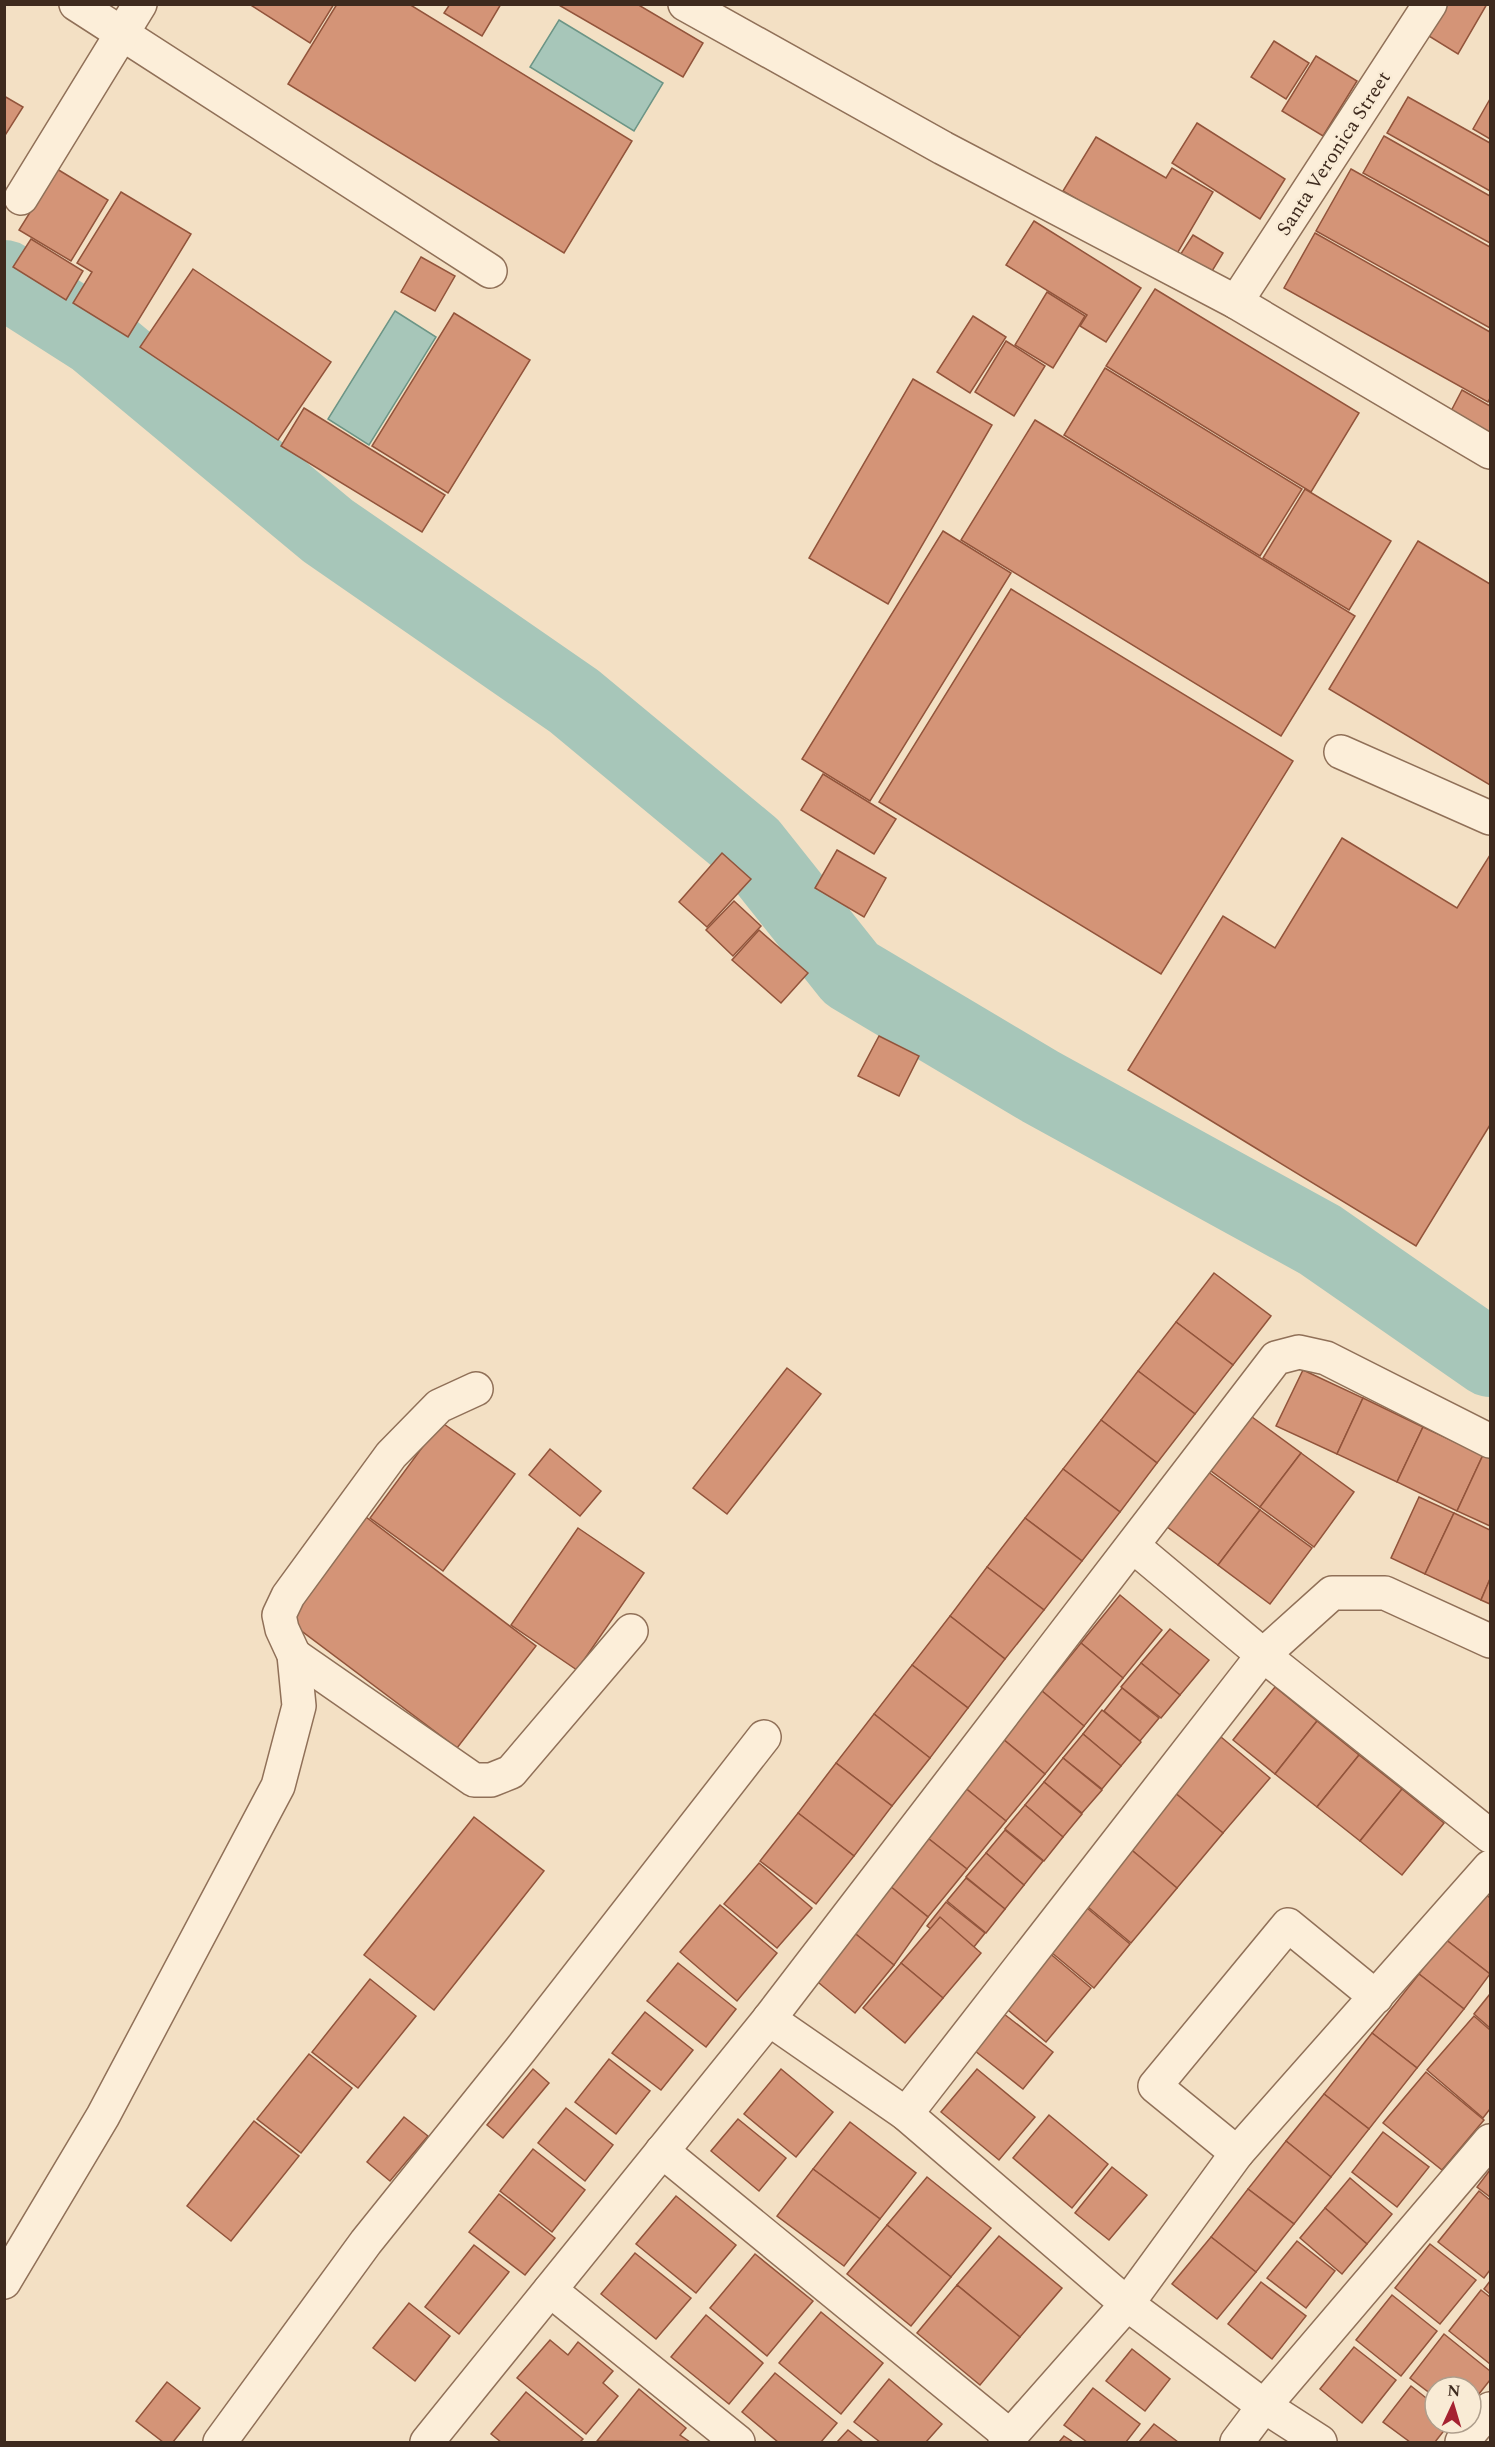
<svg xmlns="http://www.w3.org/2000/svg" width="1495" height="2447" viewBox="0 0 1495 2447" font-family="Spectral,serif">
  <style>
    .water { fill: #a7c6b9; stroke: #6c9586; stroke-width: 1.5 }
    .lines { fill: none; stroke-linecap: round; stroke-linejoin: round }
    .river { stroke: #a7c6b9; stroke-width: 78 }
    .building { fill: #d49477; stroke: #92543b; stroke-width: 1.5 }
    .minor-casing { stroke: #907058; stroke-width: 36 }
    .minor { stroke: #fceed9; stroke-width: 33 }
    .labels { text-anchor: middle; stroke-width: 5; stroke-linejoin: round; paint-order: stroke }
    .street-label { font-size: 20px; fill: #3e2a1e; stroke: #f9ebd5 }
  </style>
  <rect width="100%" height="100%" fill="#f3e0c4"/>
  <!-- water -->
  <g class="water">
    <path d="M559 20 663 83 634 131 530 67Z"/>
    <path d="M395 311 436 337 369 445 328 419Z"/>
  </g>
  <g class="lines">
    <!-- river -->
    <path class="river" d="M4 279 95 337 328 531 574 701 750 847 851 974 1041 1087 1320 1240 1490 1358"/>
  </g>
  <!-- building -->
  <g class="building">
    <path d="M249 4H334L310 43Z"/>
    <path d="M337 4H409L632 141 564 253 288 84Z"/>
    <path d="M450 4H501L482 36 444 13Z"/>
    <path d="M557 4H637L703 43 683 77Z"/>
    <path d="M1441 4H1487L1458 54 1424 33Z"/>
    <path d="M1274 41 1309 63 1286 99 1251 77Z"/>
    <path d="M1316 56 1357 81 1323 136 1282 111Z"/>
    <path d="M4 96 23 107 4 137Z"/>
    <path d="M1408 97 1490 143V191L1387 133Z"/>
    <path d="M1490 99V139L1473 129Z"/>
    <path d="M1197 123 1285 179 1260 219 1172 163Z"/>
    <path d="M1384 136 1490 196V243L1363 173Z"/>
    <path d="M1096 137 1166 178 1172 168 1213 192 1175 257 1063 191Z"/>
    <path d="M57 169 108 200 71 261 19 230Z"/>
    <path d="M1351 169 1490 247V328L1316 231Z"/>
    <path d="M121 192 191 234 128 337 73 303 92 272 77 263Z"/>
    <path d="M1034 221 1141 288 1106 342 1080 326 1087 315 1006 265Z"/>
    <path d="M1315 233 1490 332V398L1488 402 1284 288Z"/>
    <path d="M1193 235 1223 253 1206 281 1175 263Z"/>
    <path d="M31 239 83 271 66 300 13 267Z"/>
    <path d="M421 257 455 276 435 311 401 292Z"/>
    <path d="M193 269 331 362 278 440 140 347Z"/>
    <path d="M1155 289 1359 413 1311 492 1106 366Z"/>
    <path d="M1047 292 1085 316 1053 368 1015 345Z"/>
    <path d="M454 313 530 360 448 493 372 446Z"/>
    <path d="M973 316 1006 337 970 393 937 372Z"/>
    <path d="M1006 341 1045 366 1014 416 975 392Z"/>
    <path d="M1105 368 1302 489 1260 556 1064 435Z"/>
    <path d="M913 379 992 425 888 604 809 558Z"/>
    <path d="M1462 390 1490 406V438L1449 415Z"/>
    <path d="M304 408 445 495 422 532 281 446Z"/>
    <path d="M1035 420 1355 616 1281 736 961 540Z"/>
    <path d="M1305 489 1391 541 1349 610 1263 558Z"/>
    <path d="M943 531 1011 573 870 801 802 759Z"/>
    <path d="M1418 541 1490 584V785L1329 689Z"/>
    <path d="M1011 589 1293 761 1161 974 879 802Z"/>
    <path d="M823 774 896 819 874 854 801 810Z"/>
    <path d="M1342 838 1457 908 1490 855V1125L1416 1246 1128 1070 1223 916 1275 948Z"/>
    <path d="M837 850 886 878 864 917 815 888Z"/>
    <path d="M722 853 751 879 707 927 679 902Z"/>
    <path d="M734 901 761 926 733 956 706 930Z"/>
    <path d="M759 930 808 973 781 1003 732 960Z"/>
    <path d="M879 1036 919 1056 899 1096 858 1076Z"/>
    <path d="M1214 1273 1271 1316 1233 1365 1176 1322Z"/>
    <path d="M1176 1322 1233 1365 1195 1414 1138 1371Z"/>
    <path d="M787 1368 821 1394 727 1514 693 1488Z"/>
    <path d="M1303 1370 1363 1398 1337 1454 1276 1426Z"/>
    <path d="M1138 1371 1195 1414 1157 1463 1101 1420Z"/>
    <path d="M1363 1398 1423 1427 1397 1482 1337 1454Z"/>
    <path d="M1248 1414 1301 1453 1260 1507 1207 1468Z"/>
    <path d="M1101 1420 1157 1463 1120 1512 1063 1469Z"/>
    <path d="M441 1422 515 1474 443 1571 370 1518Z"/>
    <path d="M1423 1427 1483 1455 1457 1511 1397 1482Z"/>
    <path d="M550 1449 601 1491 580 1516 529 1475Z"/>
    <path d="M1301 1453 1354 1492 1314 1547 1260 1507Z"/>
    <path d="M1483 1455 1490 1458V1526L1457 1511Z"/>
    <path d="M1063 1469 1120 1512 1082 1561 1025 1518Z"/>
    <path d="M1207 1471 1260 1510 1218 1565 1166 1526Z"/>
    <path d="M1419 1497 1454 1513 1425 1574 1391 1558Z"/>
    <path d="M1260 1510 1312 1548 1270 1604 1218 1565Z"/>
    <path d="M1454 1513 1490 1530V1579L1481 1600 1425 1574Z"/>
    <path d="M366 1517 536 1646 457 1748 287 1620Z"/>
    <path d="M1025 1518 1082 1561 1044 1610 987 1567Z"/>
    <path d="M578 1528 644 1573 577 1670 511 1625Z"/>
    <path d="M987 1567 1044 1610 1005 1659 950 1616Z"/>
    <path d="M1490 1579V1604L1481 1600Z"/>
    <path d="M1120 1595 1162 1630 1123 1678 1081 1643Z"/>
    <path d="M950 1616 1005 1659 968 1708 912 1665Z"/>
    <path d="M1170 1629 1209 1660 1180 1695 1141 1663Z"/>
    <path d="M1081 1643 1123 1678 1084 1726 1042 1691Z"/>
    <path d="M1141 1663 1180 1695 1161 1718 1121 1687Z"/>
    <path d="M912 1665 968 1708 930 1758 874 1714Z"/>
    <path d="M1275 1687 1317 1721 1275 1774 1233 1740Z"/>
    <path d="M1122 1688 1159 1718 1140 1741 1104 1711Z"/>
    <path d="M1042 1691 1084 1726 1045 1774 1003 1739Z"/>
    <path d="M1102 1710 1141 1742 1121 1766 1083 1734Z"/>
    <path d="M874 1714 930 1758 892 1806 836 1763Z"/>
    <path d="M1317 1721 1359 1755 1317 1807 1275 1774Z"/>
    <path d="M1083 1734 1121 1766 1102 1789 1063 1758Z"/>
    <path d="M1221 1737 1270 1778 1223 1833 1174 1792Z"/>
    <path d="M1003 1739 1045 1774 1006 1821 964 1787Z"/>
    <path d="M1359 1755 1402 1789 1360 1841 1317 1807Z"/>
    <path d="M1063 1758 1102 1790 1082 1813 1044 1782Z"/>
    <path d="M836 1763 892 1806 854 1856 798 1813Z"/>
    <path d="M1044 1782 1082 1814 1063 1837 1025 1805Z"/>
    <path d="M964 1787 1006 1821 967 1869 924 1835Z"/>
    <path d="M1402 1789 1444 1823 1402 1875 1360 1841Z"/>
    <path d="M1174 1792 1223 1833 1177 1888 1128 1847Z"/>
    <path d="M1025 1805 1063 1837 1044 1861 1005 1829Z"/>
    <path d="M798 1813 854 1856 816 1904 760 1861Z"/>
    <path d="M474 1817 544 1871 434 2010 364 1955Z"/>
    <path d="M1005 1830 1043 1861 1024 1885 986 1853Z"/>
    <path d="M924 1835 967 1869 928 1917 885 1882Z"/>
    <path d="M1128 1847 1177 1888 1131 1943 1082 1902Z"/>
    <path d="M986 1853 1024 1885 1005 1909 966 1877Z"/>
    <path d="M759 1863 812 1908 777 1948 724 1904Z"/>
    <path d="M966 1878 1005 1909 986 1933 947 1901Z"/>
    <path d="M885 1882 928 1917 894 1965 852 1931Z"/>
    <path d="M1483 1892 1490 1898V1974L1445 1939Z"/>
    <path d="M946 1902 985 1933 966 1957 927 1926Z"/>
    <path d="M1081 1903 1130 1944 1094 1988 1045 1947Z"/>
    <path d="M720 1905 777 1953 737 2001 680 1952Z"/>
    <path d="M940 1917 981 1953 943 1998 901 1963Z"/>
    <path d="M852 1931 894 1965 855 2013 813 1978Z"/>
    <path d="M1445 1939 1490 1974 1464 2009 1419 1974Z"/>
    <path d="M1047 1951 1091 1988 1046 2042 1002 2005Z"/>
    <path d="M678 1963 736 2009 706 2047 647 2001Z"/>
    <path d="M901 1963 943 1998 905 2043 863 2008Z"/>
    <path d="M1419 1974 1464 2009 1417 2068 1372 2033Z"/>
    <path d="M370 1979 416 2016 358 2088 312 2052Z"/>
    <path d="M1490 1994V2028L1474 2014Z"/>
    <path d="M645 2012 693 2050 661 2090 612 2053Z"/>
    <path d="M1004 2014 1053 2052 1023 2089 975 2051Z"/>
    <path d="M1474 2016 1490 2030V2109L1483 2118 1427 2070Z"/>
    <path d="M1372 2033 1417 2068 1369 2129 1324 2094Z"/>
    <path d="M309 2054 352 2088 301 2153 257 2119Z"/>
    <path d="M609 2059 650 2091 616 2134 575 2102Z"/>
    <path d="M533 2069 549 2083 503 2138 487 2125Z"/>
    <path d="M781 2069 833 2112 796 2157 744 2114Z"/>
    <path d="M977 2069 1035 2117 999 2160 941 2112Z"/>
    <path d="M1426 2072 1484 2120 1442 2170 1383 2123Z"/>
    <path d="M1324 2094 1369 2129 1331 2177 1286 2141Z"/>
    <path d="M566 2108 613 2145 585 2181 538 2143Z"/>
    <path d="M1049 2115 1108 2164 1072 2208 1013 2158Z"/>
    <path d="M404 2117 428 2136 390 2181 367 2162Z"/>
    <path d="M738 2119 786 2158 759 2191 711 2151Z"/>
    <path d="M254 2121 299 2156 231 2241 187 2206Z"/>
    <path d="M850 2122 916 2173 880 2219 813 2169Z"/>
    <path d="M1383 2132 1429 2167 1397 2207 1352 2172Z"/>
    <path d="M1286 2141 1331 2177 1294 2224 1248 2189Z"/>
    <path d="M533 2149 585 2190 552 2232 500 2191Z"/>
    <path d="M1112 2167 1147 2195 1109 2240 1075 2213Z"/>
    <path d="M813 2169 880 2219 844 2266 777 2216Z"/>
    <path d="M1490 2170V2197L1477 2187Z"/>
    <path d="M927 2177 991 2228 951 2277 887 2225Z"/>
    <path d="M1350 2178 1392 2214 1367 2244 1325 2208Z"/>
    <path d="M1248 2189 1294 2224 1256 2272 1211 2237Z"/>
    <path d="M1479 2191 1490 2200V2270L1484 2278 1438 2242Z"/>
    <path d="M499 2194 555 2238 525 2275 469 2232Z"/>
    <path d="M676 2196 736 2245 696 2293 636 2244Z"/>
    <path d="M1325 2208 1367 2244 1342 2274 1300 2238Z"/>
    <path d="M887 2225 951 2277 911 2326 847 2274Z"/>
    <path d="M999 2236 1062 2288 1020 2337 957 2285Z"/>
    <path d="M1211 2237 1256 2272 1217 2319 1172 2284Z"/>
    <path d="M1297 2241 1335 2271 1306 2308 1267 2278Z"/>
    <path d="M1430 2244 1476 2280 1440 2324 1395 2288Z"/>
    <path d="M474 2245 509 2272 459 2334 425 2307Z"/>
    <path d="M635 2253 691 2298 656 2339 601 2294Z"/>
    <path d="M755 2254 813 2301 767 2356 710 2308Z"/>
    <path d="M1490 2281V2294L1484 2289Z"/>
    <path d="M1261 2282 1306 2316 1272 2359 1228 2324Z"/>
    <path d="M957 2285 1020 2337 980 2385 917 2333Z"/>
    <path d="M1481 2290 1490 2297V2364L1449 2331Z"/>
    <path d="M1392 2295 1437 2331 1401 2376 1356 2340Z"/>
    <path d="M409 2303 450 2336 415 2381 373 2348Z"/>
    <path d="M821 2312 883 2363 841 2414 779 2363Z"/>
    <path d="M706 2315 763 2363 729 2404 671 2357Z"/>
    <path d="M1444 2334 1490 2371V2380L1471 2404V2387H1435V2397L1410 2378Z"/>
    <path d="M550 2340 568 2355 578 2342 613 2371 603 2383 618 2396 586 2434 517 2378Z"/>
    <path d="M1354 2347 1396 2380 1362 2423 1320 2389Z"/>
    <path d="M1132 2349 1170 2379 1145 2411 1106 2381Z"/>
    <path d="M775 2373 837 2423 821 2442H778L742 2412Z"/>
    <path d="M889 2379 942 2424 926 2442H880L854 2422Z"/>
    <path d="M167 2382 200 2408 173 2442H163L136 2421Z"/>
    <path d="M1411 2386 1435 2405V2423H1450L1435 2442H1410L1383 2422Z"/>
    <path d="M1093 2388 1140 2424 1126 2442H1087L1064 2425Z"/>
    <path d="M639 2389 686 2428 680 2435 690 2442 597 2441Z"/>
    <path d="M526 2392 583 2439 580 2442H501L491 2434Z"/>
    <path d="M1154 2424 1178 2442H1139Z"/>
    <path d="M848 2430 863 2442H837Z"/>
    <path d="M1064 2436 1073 2442H1059Z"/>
  </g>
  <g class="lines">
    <!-- minor casing -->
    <g class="minor-casing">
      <g id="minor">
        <path d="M76 4 490 271"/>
        <path d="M685 4 943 148 1236 302 1490 452"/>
        <path d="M21 198 140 4"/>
        <path d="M1236 302 1430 4"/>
        <path d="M1341 752 1490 818"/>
        <path d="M1133 1546 1263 1655 1490 1836"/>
        <path d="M294 1655 474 1780H491L511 1772 631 1631"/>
        <path d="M769 2019 906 2114 1127 2304 1264 2406 1320 2442"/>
        <path d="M906 2114 1263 1655 1332 1593H1385L1490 1641"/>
        <path d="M662 2151 1010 2436"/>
        <path d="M1237 2153 1155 2086 1288 1925 1376 1997"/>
        <path d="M4 2282 103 2116 278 1786 299 1706 294 1655 282 1629 279 1615 288 1596 391 1455 439 1406 476 1389"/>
        <path d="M550 2290 738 2442"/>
        <path d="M220 2442 366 2242 521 2049 764 1737"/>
        <path d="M427 2442 769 2019 1276 1358 1299 1352 1326 1358 1490 1441"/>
        <path d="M1005 2442 1127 2304 1237 2153 1490 1867"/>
        <path d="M1237 2442 1264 2406 1490 2141"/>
        <path d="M1462 2442 1490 2409"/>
      </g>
    </g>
    <!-- minor -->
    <use href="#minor" class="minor"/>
  </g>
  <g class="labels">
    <!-- street labels -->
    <g class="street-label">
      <text transform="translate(1333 153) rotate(-57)" y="7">Santa Veronica Street</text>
    </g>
  </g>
  <!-- border -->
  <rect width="1495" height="2447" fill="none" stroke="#3e2a1e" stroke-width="12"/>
  <!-- north arrow -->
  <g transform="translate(1453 2405) rotate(4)"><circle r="28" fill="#f9ebd5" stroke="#ae9e8c" stroke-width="1.5"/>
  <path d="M0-4.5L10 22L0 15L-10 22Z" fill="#a52231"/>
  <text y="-9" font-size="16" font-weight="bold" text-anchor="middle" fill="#3e2a1e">N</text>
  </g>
</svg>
